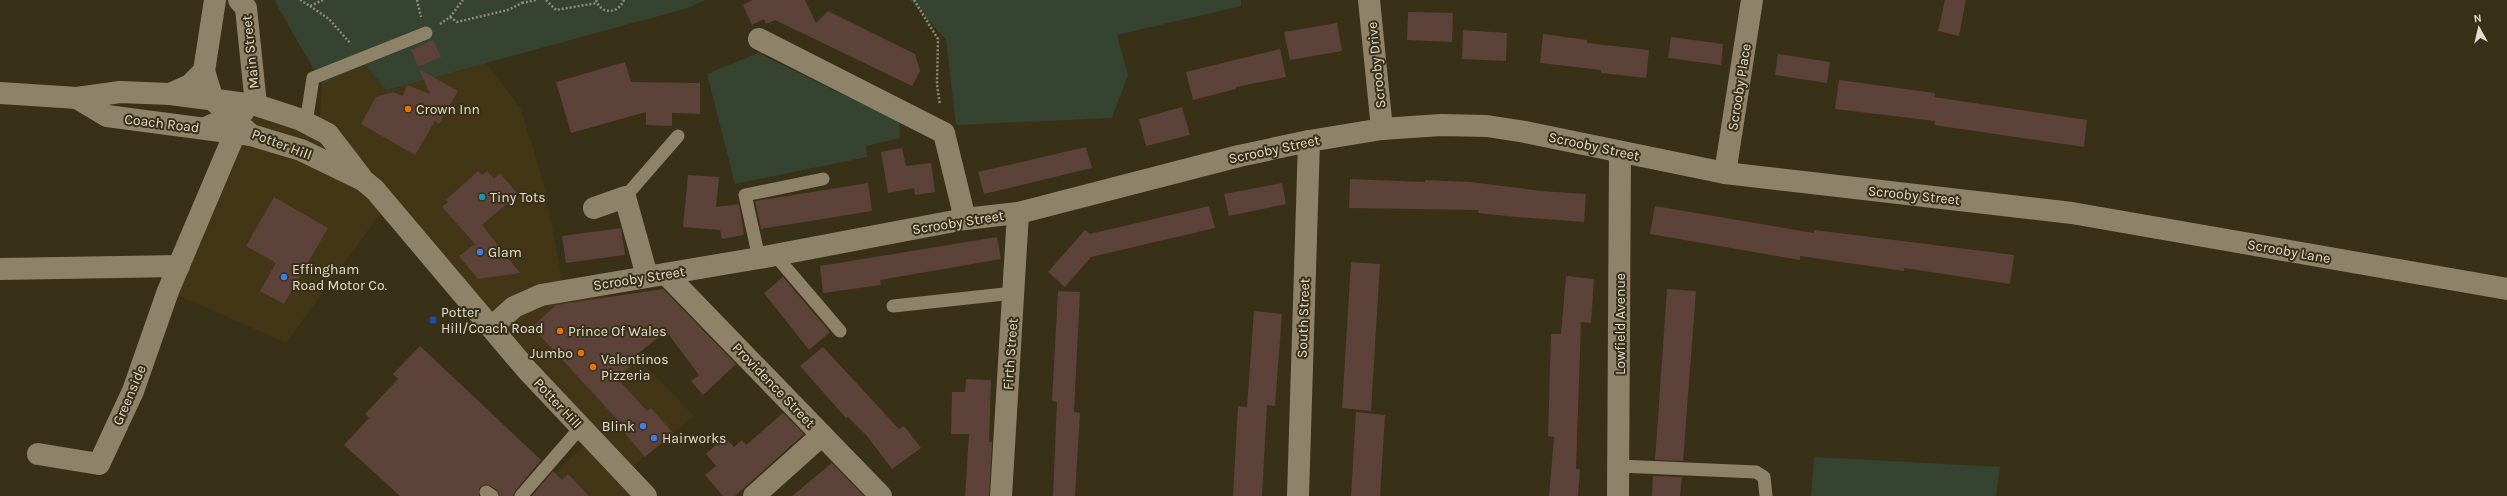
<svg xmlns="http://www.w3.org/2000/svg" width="2507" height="496" viewBox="0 0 2507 496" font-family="Karla,sans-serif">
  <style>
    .built { fill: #423616 }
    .green { fill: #364331 }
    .building { fill: #5c4239 }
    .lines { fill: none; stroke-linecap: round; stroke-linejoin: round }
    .path { stroke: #918a77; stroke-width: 2.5; stroke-dasharray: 2 2; stroke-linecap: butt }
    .service { stroke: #8e8369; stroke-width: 13 }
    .minor { stroke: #8e8369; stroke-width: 22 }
    .tertiary { stroke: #8e8369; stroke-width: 22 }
    .secondary { stroke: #8e8369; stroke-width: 22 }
    .food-dot { fill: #e8710a; stroke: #393018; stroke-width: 1.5 }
    .culture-dot { fill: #0f9aa8; stroke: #393018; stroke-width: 1.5 }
    .shop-dot { fill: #3f7fe0; stroke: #393018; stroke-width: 1.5 }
    .transit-dot { fill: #1a4fb4; stroke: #393018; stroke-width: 1.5 }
    .labels { text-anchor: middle; stroke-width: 4; stroke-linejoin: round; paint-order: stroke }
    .street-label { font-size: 14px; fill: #e4ded0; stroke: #393018 }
    .poi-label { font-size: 14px; fill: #e4ded0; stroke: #393018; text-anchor: start }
  </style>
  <rect width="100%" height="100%" fill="#393018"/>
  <!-- built -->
  <path class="built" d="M485 62 520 107 544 184 564 290 602 284 630 350 694 416 624 473 638 488 630 496H531L591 439 387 204 286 343 168 291 256 105 319 129 322 84 364 65 387 90Z"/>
  <!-- green -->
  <g class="green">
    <path d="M274 0H705L688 8 387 90 364 65 322 84Z"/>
    <path d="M910 0H1241V6L1117 35 1128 75 1112 118 956 125 946 40Z"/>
    <path d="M758 53 899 122 900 138 866 146 867 157 735 184 707 74Z"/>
    <path d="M1814 457 2000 467 1996 496H1811Z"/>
  </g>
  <!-- building -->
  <g class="building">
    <path d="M752 0H805L816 23 828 11 915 54 920 71 912 86 775 20 766 24 764 19 752 25 743 5Z"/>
    <path d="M1945 0H1966L1959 36 1938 31Z"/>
    <path d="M1408 12 1453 13 1452 42 1407 40Z"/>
    <path d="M1337 23 1342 51 1290 60 1284 32Z"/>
    <path d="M1463 30 1507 33 1506 61 1462 59Z"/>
    <path d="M1543 34 1587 40V43L1649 50 1646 78 1601 73V70L1540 63Z"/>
    <path d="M1671 37 1723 44 1721 65 1668 58Z"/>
    <path d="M433 40 441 57 418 67 411 50Z"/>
    <path d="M1280 49 1286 77 1236 87V89L1193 100 1186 72Z"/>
    <path d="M1778 54 1830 62 1827 83 1775 75Z"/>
    <path d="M625 62 631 82 700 83V114L672 113V126L646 125V112L571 133 556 82Z"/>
    <path d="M419 69 458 91 439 124 435 121 415 155 361 124 376 97 393 92 403 96 407 85 430 94Z"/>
    <path d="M1839 80 1935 93 1934 97 2087 120 2084 147 1934 125 1935 121 1835 109Z"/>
    <path d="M1182 107 1190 135 1146 146 1139 119Z"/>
    <path d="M1086 147 1092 168 984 194 978 172Z"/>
    <path d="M902 148 906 166 931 163 935 192 915 195 914 188 888 193 881 152Z"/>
    <path d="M478 171 482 175 487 171 494 179 500 173 518 194 482 225 520 273 478 279 459 256 475 244 442 207 448 202 446 200Z"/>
    <path d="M688 175 719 177 716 207 739 204 744 235 722 239 720 230 683 227Z"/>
    <path d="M1350 179 1425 182V180L1470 182 1541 191 1586 194 1584 222 1517 217 1478 213 1479 210 1349 208Z"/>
    <path d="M868 183 872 211 761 229 755 201Z"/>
    <path d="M1282 183 1286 204 1229 216 1224 194Z"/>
    <path d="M274 197 328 228 284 304 260 291 276 263 246 246Z"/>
    <path d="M1209 206 1215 228 1091 257 1065 287 1048 272 1085 230 1090 234Z"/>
    <path d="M1655 206 1814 233V230L2014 255 2010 284 1904 268V271L1800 256V260L1650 234Z"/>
    <path d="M621 228 625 255 566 263 562 236Z"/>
    <path d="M997 237 1001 259 880 280 881 285 823 293 820 266Z"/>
    <path d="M1351 262 1380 264 1371 411 1342 408Z"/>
    <path d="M1566 276 1594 279 1591 323 1581 322 1576 469H1580L1578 496H1549L1554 437 1548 436 1551 334H1561Z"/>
    <path d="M783 277 830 332 809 350 764 293Z"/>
    <path d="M663 289 736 364 703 395 691 381 699 375 666 331 635 356 638 359 617 378 647 411 651 408 673 433 645 457 623 431 626 429 532 327 556 305Z"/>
    <path d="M1667 289 1696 291 1683 461 1655 460Z"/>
    <path d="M1058 291 1080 292 1074 412 1080 413 1075 496H1053L1057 402 1052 401Z"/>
    <path d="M1254 311 1282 314 1275 406 1267 405 1262 496H1233L1238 406 1247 407Z"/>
    <path d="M420 346 541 460 515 491 513 496H500L496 489 486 484 479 488V496H400L344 445 369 418 365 414 398 379 393 374Z"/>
    <path d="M823 347 899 429 904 426 921 448 892 469 867 436 848 417 846 418 800 366Z"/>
    <path d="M966 379 991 380 989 442H992L989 496H965L969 434H951L952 392H965Z"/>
    <path d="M1356 412 1385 415 1380 496H1351Z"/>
    <path d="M783 413 804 434 735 496H723L705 475 716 466 706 454 725 437 734 447 742 440 746 445Z"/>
    <path d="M832 463 864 496H792Z"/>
    <path d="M553 471 562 480 568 474 589 496H532Z"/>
    <path d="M1653 476 1682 477 1680 496H1652Z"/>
  </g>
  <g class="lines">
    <!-- path -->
    <g class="path">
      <path d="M300 0 310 6 323 0"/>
      <path d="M417 0 421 17"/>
      <path d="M546 0 556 10 597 3"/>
      <path d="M596 0C601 15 618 14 624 0"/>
      <path d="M914 0 938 39 937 85 940 105"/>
      <path d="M522 3 536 0"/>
      <path d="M310 6 329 19 351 44"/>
      <path d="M450 17 457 22 508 10 522 3V0"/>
      <path d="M440 24 450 17 463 0"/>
    </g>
    <!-- service -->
    <g class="service">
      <path d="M306 123 313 78 426 33"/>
      <path d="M625 197 678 136"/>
      <path d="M775 255 840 331"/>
      <path d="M759 258 745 195 823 179"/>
      <path d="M893 306 1014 293"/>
      <path d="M1619 466 1756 472 1764 477 1766 496"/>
      <path d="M486 492 492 496"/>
      <path d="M521 496 581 427"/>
    </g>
    <!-- minor -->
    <g class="minor">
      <path d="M1369 0 1382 129"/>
      <path d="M759 39 944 133 965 219"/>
      <path d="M1725 173 1752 0"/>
      <path d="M594 208 625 197 647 276"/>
      <path d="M0 269 179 266"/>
      <path d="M666 274 881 496"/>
      <path d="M492 327 514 307 541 295 759 258 965 219 1018 213 1239 156 1309 141 1382 129 1441 125 1487 126 1525 132 1725 173 2072 213 2507 289"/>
      <path d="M38 454 99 464 133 391 168 291 235 133"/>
      <path d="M754 496 822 435"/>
      <path d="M1001 496 1018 213"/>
      <path d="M1298 496 1309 141"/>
      <path d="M1618 496 1620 152"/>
    </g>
    <!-- tertiary -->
    <g class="tertiary">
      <path d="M0 93 77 98 120 92 170 94 256 105"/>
      <path d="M77 98 107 116 251 135"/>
    </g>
    <!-- secondary -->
    <g class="secondary">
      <path d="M239 0 246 8 256 105"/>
      <path d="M204 71 213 100 251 135 301 150 363 180 375 190 527 370 646 496"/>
      <path d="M170 94 190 85 204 71 215 0"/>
      <path d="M256 105 299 119 328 134 361 177"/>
      <path d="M205 128 244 111"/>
    </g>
  </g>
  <!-- markers -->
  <g class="food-dot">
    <circle cx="408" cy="109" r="4"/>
    <circle cx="560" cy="331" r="4"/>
    <circle cx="581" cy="353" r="4"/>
    <circle cx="593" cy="367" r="4"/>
  </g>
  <circle class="culture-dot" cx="482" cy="197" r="4"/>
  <g class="shop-dot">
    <circle cx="480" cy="252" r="4"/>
    <circle cx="284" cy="277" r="4"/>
    <circle cx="643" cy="426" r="4"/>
    <circle cx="654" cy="438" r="4"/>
  </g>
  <rect class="transit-dot" x="429" y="316" width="8" height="8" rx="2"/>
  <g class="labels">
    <!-- street labels -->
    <g class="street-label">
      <text transform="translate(250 52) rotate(-96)" y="5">Main Street</text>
      <text transform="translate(1376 65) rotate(-96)" y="5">Scrooby Drive</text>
      <text transform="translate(1739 87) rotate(-81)" y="5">Scrooby Place</text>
      <text transform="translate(162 123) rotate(7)" y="5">Coach Road</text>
      <text transform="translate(282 144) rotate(21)" y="5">Potter Hill</text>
      <text transform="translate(1594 146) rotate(12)" y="5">Scrooby Street</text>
      <text transform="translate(1274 149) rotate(-12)" y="5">Scrooby Street</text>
      <text transform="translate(1914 195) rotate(6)" y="5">Scrooby Street</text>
      <text transform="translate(958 222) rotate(-9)" y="5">Scrooby Street</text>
      <text transform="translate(2289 251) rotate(10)" y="5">Scrooby Lane</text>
      <text transform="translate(639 278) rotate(-9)" y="5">Scrooby Street</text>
      <text transform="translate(1303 318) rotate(-88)" y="5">South Street</text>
      <text transform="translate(1620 324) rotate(-90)" y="5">Lowfield Avenue</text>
      <text transform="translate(1010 354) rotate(-86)" y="5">Firth Street</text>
      <text transform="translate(774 385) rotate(46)" y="5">Providence Street</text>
      <text transform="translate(129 395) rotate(-67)" y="5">Greenside</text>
      <text transform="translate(558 403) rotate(47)" y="5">Potter Hill</text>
    </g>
    <!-- poi labels -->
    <g class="poi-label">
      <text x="416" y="114">Crown Inn</text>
      <text x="490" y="202">Tiny Tots</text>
      <text x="488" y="257">Glam</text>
      <text x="292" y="274">Effingham<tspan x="292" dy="16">Road Motor Co.</tspan></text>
      <text x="441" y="317">Potter<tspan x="441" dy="16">Hill/Coach Road</tspan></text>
      <text x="568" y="336">Prince Of Wales</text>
      <text x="573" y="358" text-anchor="end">Jumbo</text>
      <text x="601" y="364">Valentinos<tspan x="601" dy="16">Pizzeria</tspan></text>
      <text x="635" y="431" text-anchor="end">Blink</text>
      <text x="662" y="443">Hairworks</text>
    </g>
  </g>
  <!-- north arrow -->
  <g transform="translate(2479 28) rotate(352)" stroke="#393018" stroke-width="3" paint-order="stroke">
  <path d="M0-3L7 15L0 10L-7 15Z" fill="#e4ded0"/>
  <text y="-6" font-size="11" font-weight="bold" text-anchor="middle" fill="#e4ded0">N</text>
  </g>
</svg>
